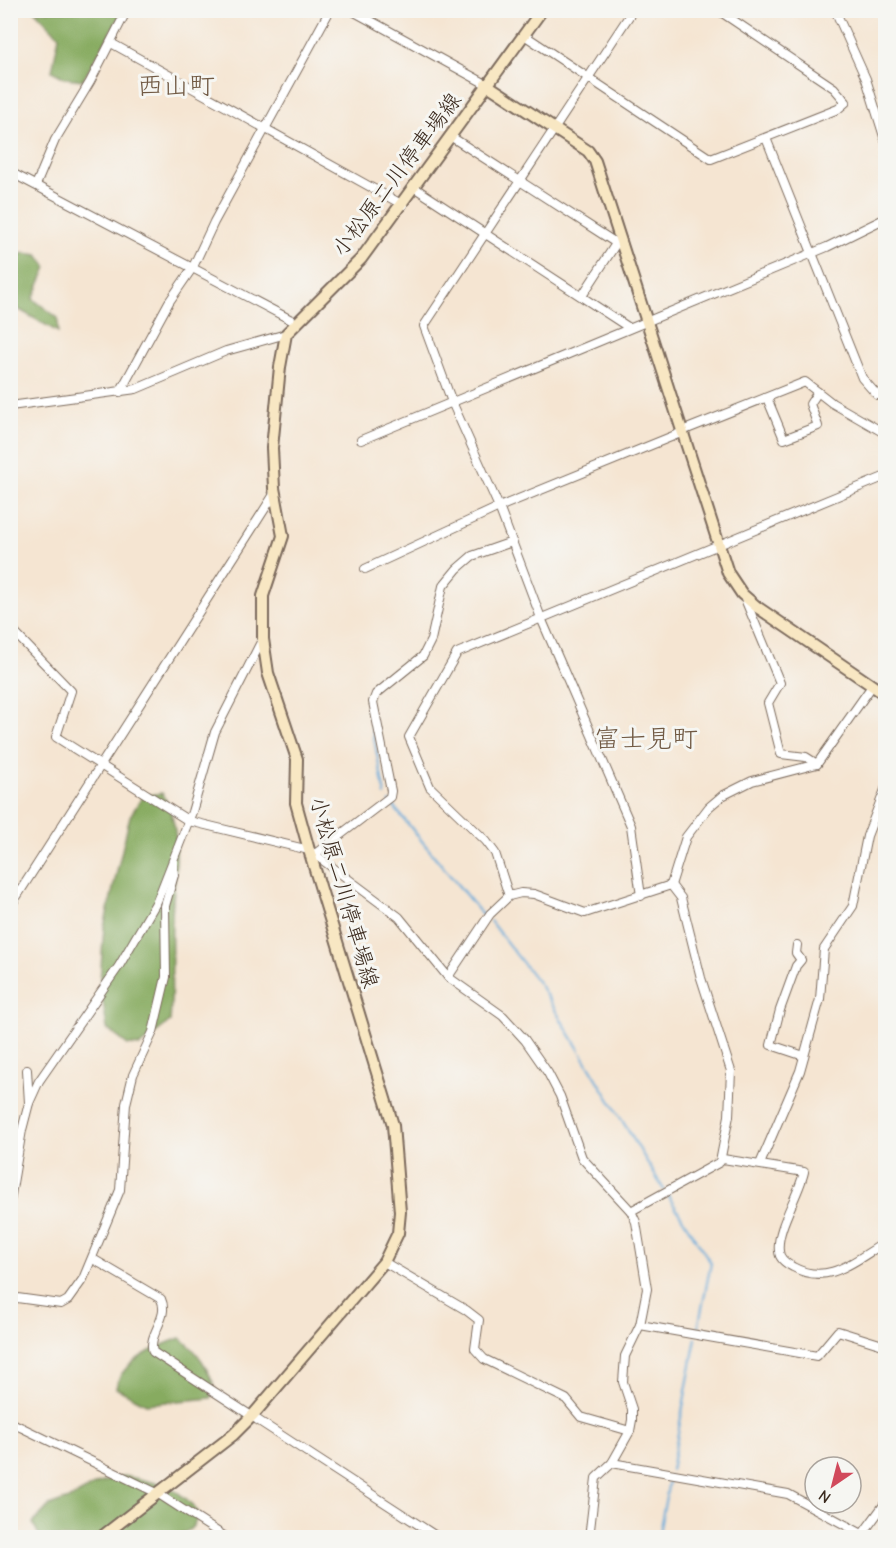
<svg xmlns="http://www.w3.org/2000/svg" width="896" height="1548" viewBox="0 0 896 1548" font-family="'Comic Neue','Klee One',sans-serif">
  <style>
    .forest { fill: #87ab60; stroke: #616a3f; stroke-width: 1.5 }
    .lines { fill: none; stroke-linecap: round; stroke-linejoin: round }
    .stream { stroke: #65aada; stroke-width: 2 }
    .street-casing { stroke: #7c6b5d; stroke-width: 10 }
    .secondary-casing { stroke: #7c6b5d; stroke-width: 14 }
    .street { stroke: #fff; stroke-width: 8 }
    .secondary { stroke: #f8e7c3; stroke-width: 10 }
    .labels { text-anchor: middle; stroke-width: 6; stroke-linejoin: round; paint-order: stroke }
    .street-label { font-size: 22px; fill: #3b2a1e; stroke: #f6f6f2 }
    .quarter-label { font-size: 26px; fill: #715a44; stroke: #f6f6f2 }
  </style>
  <rect width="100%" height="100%" fill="#f6f6f2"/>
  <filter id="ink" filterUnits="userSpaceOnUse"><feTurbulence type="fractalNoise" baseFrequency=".0167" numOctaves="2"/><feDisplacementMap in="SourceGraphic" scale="12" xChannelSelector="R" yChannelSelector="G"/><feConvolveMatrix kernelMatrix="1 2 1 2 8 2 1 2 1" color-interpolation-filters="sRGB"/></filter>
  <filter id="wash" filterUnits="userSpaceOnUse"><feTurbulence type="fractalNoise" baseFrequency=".008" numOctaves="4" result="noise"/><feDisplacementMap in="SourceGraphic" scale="24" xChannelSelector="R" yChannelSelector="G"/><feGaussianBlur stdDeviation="1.35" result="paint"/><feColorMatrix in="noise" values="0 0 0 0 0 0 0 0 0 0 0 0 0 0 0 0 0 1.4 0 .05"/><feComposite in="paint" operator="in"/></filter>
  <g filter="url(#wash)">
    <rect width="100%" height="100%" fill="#f5e5d2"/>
    <!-- forest -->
    <g class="forest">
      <path d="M35 11H123L83 80 65 78 52 71 59 36Z"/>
      <path d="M23 253 38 255 47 267 33 299 58 318V332L11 305V258Z"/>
      <path d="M162 793C186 832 173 876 172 919 171 954 173 987 170 1021L140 1046 128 1045 107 1029 100 981 104 927 130 816 143 796Z"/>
      <path d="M180 1338C199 1351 208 1369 216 1390L211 1398 146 1404 116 1388C119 1362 158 1346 180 1338Z"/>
      <path d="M124 1476C154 1482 183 1486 199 1515 196 1520 194 1527 189 1530 167 1545 70 1537 40 1537L33 1523 49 1506 72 1498 96 1484Z"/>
    </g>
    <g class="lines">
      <!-- stream -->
      <g class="stream">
        <path d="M367 703 385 795"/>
        <path d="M390 802 484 917"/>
        <path d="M490 921 540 985 580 1051"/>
        <path d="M582 1054 664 1190"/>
        <path d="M667 1194 711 1263 697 1333"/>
        <path d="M671 1470 696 1338"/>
        <path d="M658 1538 670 1476"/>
      </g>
    </g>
  </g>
  <g filter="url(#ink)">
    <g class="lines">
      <!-- street casing -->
      <g class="street-casing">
        <g id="street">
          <path d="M351 10 486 84"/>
          <path d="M633 10 424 326 452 402 499 507 541 618 631 826 641 896"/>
          <path d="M835 10 866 79 886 143"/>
          <path d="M524 35 711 159 838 109 846 102 834 88 718 10"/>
          <path d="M111 43 403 205"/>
          <path d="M450 136 616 243"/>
          <path d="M766 138 862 378 877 395 886 394"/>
          <path d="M10 172 297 323"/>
          <path d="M36 185 55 140 90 82 127 10"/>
          <path d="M415 188 628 327"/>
          <path d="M582 296 619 239"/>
          <path d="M120 392 169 302 193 267 214 222 330 10"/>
          <path d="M767 398 784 439 818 426 810 404 818 392"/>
          <path d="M10 406 136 389 226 351 286 334"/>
          <path d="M682 431 805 382 832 403 886 434"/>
          <path d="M361 440 827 247 886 218"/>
          <path d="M365 569 499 507 683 432"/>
          <path d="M745 599 780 683 768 703 781 754 806 757 817 764"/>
          <path d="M10 628 71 691 56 737 189 821 309 850 399 917 448 977 503 1016 525 1040 548 1073 560 1096 582 1158 631 1211 636 1222 647 1289 640 1325 625 1356 623 1382 632 1409V1420L630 1431 612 1463 596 1478 589 1538"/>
          <path d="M315 854 390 797 391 791 373 702 376 694 423 656 431 640 443 586 457 569 472 556 512 542"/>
          <path d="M671 885 686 837 709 807 722 796 752 781 817 764 872 686"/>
          <path d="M509 896 495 853 486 841 430 787 409 737 457 653 886 476"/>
          <path d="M10 907 273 496 274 490"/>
          <path d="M797 945 796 953 801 960 796 966 780 1010 771 1045 804 1056"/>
          <path d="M448 977 490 914 509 896 521 893 534 894 585 913 671 885"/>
          <path d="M29 1103 39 1081 119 966 157 901 192 812 215 732 262 640"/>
          <path d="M723 1159 804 1172C799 1195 776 1229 779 1251 779 1259 787 1264 793 1267 829 1287 856 1259 886 1242"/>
          <path d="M760 1164 800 1071 820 999 824 949 853 906 867 836 886 787"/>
          <path d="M10 1201 22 1130 29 1103 27 1070"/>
          <path d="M631 1211 720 1162 729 1116 731 1071 701 978 681 898 671 885"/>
          <path d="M93 1259 161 1299C170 1318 147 1334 153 1352L439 1538"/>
          <path d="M384 1262 466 1310 479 1320 475 1349 484 1359 566 1399 581 1417 630 1431"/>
          <path d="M10 1297 61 1304 68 1300 83 1279 120 1190 126 1104 133 1075 153 1032 166 977 165 906 174 875 173 862"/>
          <path d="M640 1325 817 1356 838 1331 886 1346"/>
          <path d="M10 1422 157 1493 227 1538"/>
          <path d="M612 1463 788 1494 862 1534"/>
          <path d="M861 1536 886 1502"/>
        </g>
      </g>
      <!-- secondary casing -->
      <g class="secondary-casing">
        <g id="secondary">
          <path d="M486 84 588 151 595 161 728 573 742 594 757 607 886 695"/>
          <path d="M100 1538 233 1435 253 1415 384 1262 398 1233 400 1212 393 1125 309 850 296 803 297 759 268 673 263 639V596L283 536 274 488 272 448 280 367 286 334 361 259 542 10"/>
        </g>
      </g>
      <!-- street -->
      <use href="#street" class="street"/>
      <!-- secondary -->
      <use href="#secondary" class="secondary"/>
    </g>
  </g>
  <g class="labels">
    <!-- street labels -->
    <g class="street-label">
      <text transform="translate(396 174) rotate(-53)" y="8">小松原二川停車場線</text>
      <text transform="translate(345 892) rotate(74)" y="8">小松原二川停車場線</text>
    </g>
    <!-- quarter labels -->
    <g class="quarter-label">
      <text x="176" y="94">西山町</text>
      <text x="646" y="747">富士見町</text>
    </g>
  </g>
  <!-- margin -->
  <rect width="896" height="1548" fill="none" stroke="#f6f6f2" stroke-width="36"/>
  <!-- north arrow -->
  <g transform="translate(833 1485) rotate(215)"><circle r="28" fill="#f6f6f2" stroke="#aba49d" stroke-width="1.5"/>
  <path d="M0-4.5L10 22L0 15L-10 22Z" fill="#d1495b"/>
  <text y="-9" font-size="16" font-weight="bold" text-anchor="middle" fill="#3b2a1e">N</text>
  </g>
</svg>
